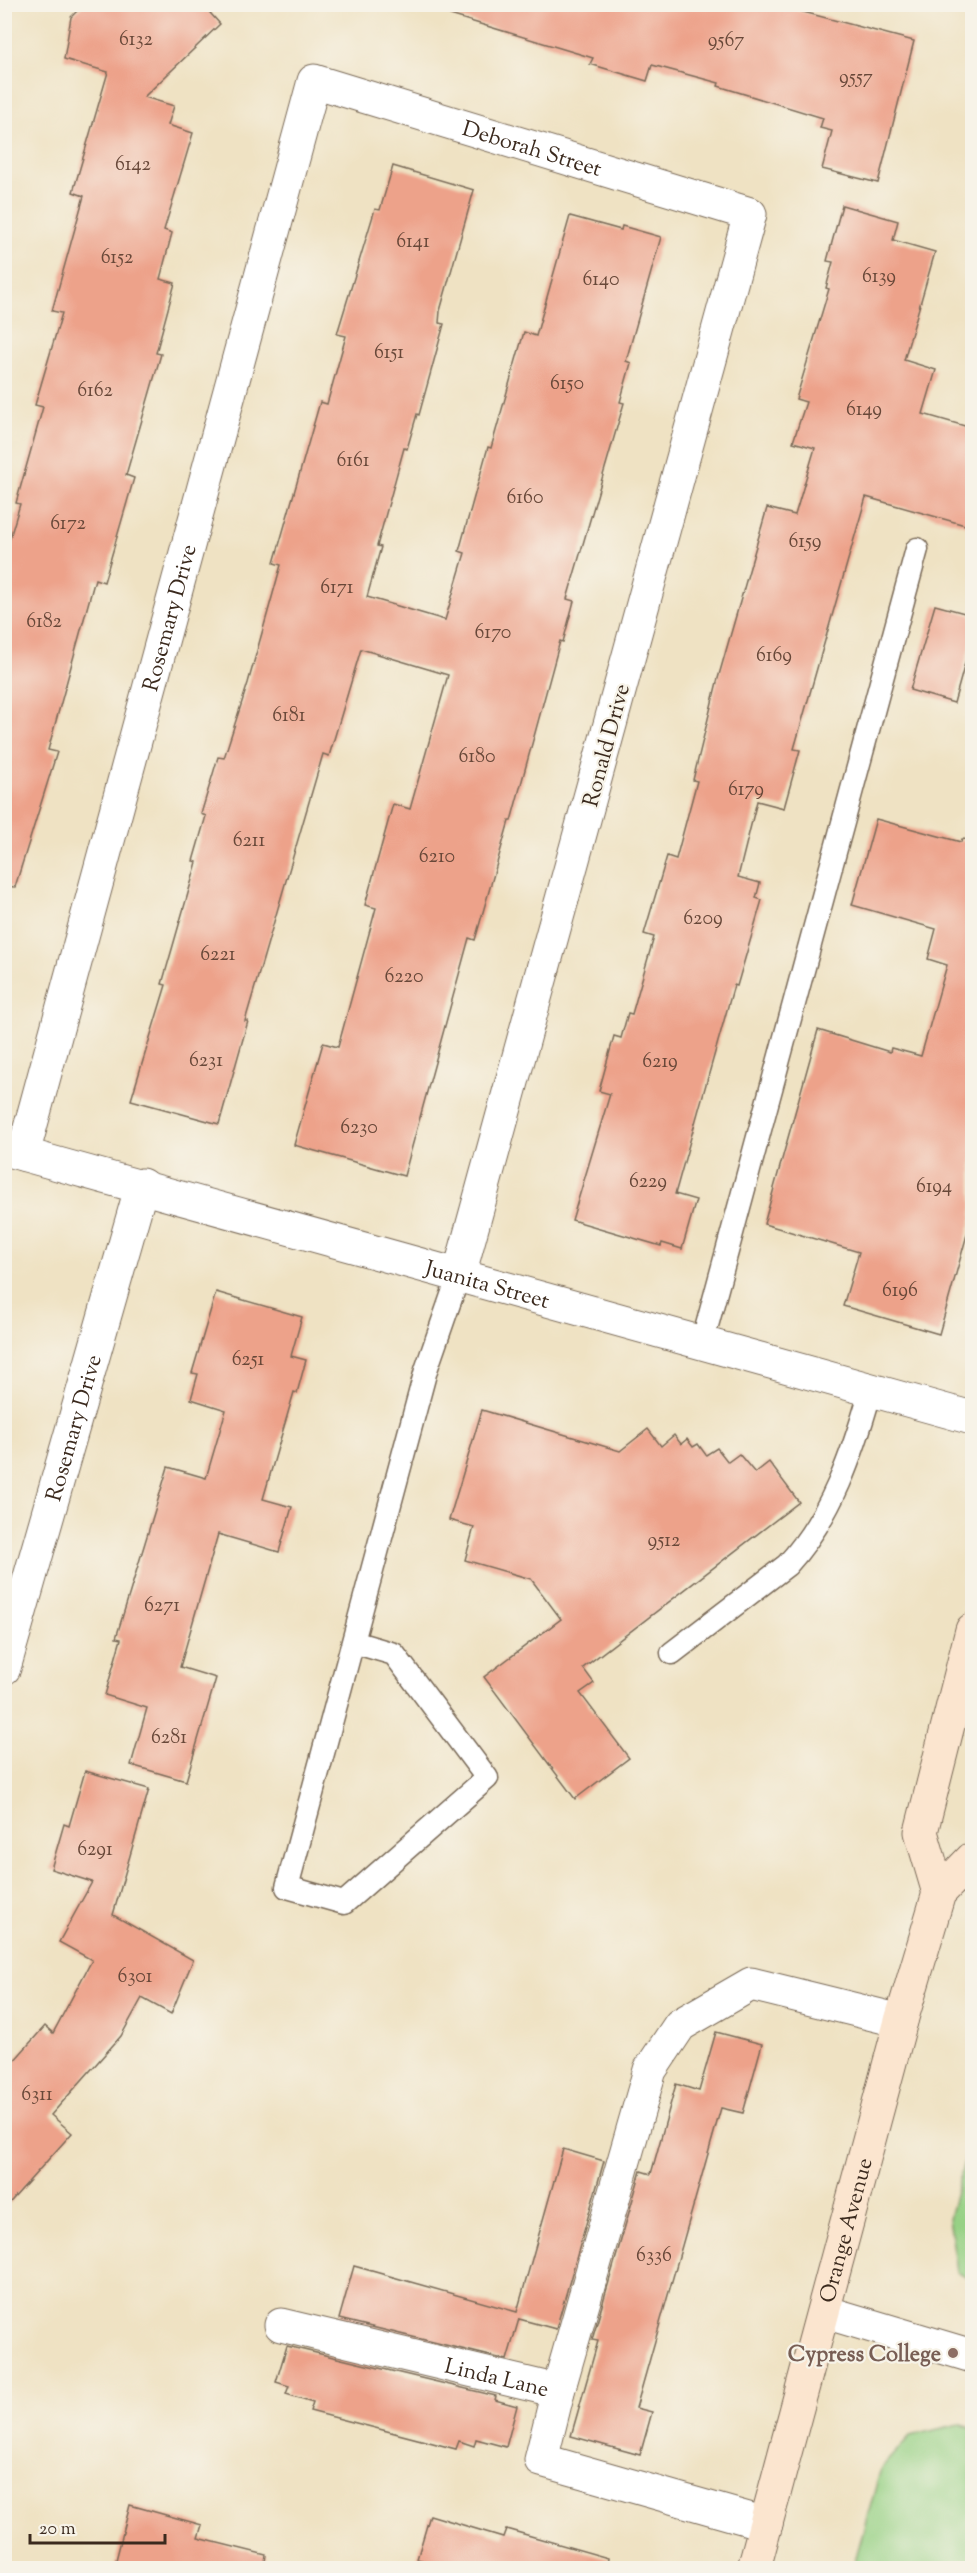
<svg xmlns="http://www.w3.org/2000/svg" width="977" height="2573" viewBox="0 0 977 2573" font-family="'Sorts Mill Goudy',serif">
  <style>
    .green { fill: #97d185; stroke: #697e52; stroke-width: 1.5 }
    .building { fill: #eda28a }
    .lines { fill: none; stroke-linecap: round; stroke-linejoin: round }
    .lane-casing { stroke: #7a6a58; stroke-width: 25 }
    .street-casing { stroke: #7a6a58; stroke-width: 35 }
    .secondary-casing { stroke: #7a6a58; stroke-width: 35 }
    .lane { stroke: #fff; stroke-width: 22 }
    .street { stroke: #fff; stroke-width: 33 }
    .secondary { stroke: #fbe5cf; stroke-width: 33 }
    .education-dot { fill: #8d6e63; stroke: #f7f3e8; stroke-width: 2 }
    .labels { text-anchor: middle; stroke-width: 4.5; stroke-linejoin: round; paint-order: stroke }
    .number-label { font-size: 20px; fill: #684839 }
    .street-label { font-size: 22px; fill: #3b2a1e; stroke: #f7f3e8 }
    .education-label { font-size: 22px; font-weight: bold; fill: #785e54; stroke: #f7f3e8; text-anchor: end }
  </style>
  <rect width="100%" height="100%" fill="#f7f3e8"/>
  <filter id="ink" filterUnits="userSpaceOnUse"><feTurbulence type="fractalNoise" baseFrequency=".0167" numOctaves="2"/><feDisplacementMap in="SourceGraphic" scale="12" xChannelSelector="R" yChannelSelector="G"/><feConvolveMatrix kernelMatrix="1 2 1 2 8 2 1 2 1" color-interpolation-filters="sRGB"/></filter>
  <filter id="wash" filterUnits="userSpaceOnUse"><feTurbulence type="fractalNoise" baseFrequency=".008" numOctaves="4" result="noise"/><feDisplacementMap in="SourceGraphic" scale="24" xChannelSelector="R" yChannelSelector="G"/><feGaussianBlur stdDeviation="1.35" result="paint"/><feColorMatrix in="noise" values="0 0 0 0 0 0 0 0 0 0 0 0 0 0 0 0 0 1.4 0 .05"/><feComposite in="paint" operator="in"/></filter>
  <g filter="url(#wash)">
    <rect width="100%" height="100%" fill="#efe2c3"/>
    <!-- green -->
    <g class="green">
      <path d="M972 2132V2280L957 2271 949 2218Z"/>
      <path d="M959 2424 972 2428V2568H853L881 2468 910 2436Z"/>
    </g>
    <g id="blocks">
      <!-- building -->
      <g class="building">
        <path d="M84 4H202L220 24 144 97 174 106 168 125 193 133 164 230 172 233 160 279 175 283 156 353 161 354 126 475 134 478 104 582 95 579 48 750 57 752 15 887 4 886V558L20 504 16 503 43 407 35 405 62 313 52 311 84 196 73 192 108 72 64 59 71 17Z"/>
        <path d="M451 4H773L914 41 878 183 822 169 832 131 820 128 823 118 718 86 719 83 652 65 647 81 590 64 593 58 450 15Z"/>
        <path d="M393 166 474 190 440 311 439 323 444 324 419 415 417 414 407 449 404 448 377 546 381 547 367 597 445 620 465 553 459 551 488 447 491 448 524 332 536 336 570 216 621 230 622 226 661 237 626 361 631 363 620 402 624 403 567 599 574 601 563 642 560 641 511 821H509L475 940 469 938 404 1176 294 1145 323 1043 338 1047 376 908 365 905 393 804 410 809 448 675 361 649 329 756 323 754 245 1021H248L219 1124 131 1100 166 985 162 984 197 862 193 861 206 816 201 814 218 757 224 758 248 683 281 565 274 563 320 402 327 404 346 336 337 334 375 209 380 210Z"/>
        <path d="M842 205 898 221 893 240 935 252 904 360 936 370 923 414 972 428V527L866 497 794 749 800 750 784 808 757 801 738 877 760 883 756 898 762 900 737 986 734 985 675 1194 696 1200 682 1249 662 1243 661 1246 572 1220 610 1094 599 1091 614 1036 621 1038 628 1013 632 1014 654 937 644 934 667 856 676 859 697 781 693 780 717 682 767 508 795 515 815 448 793 442 806 402 796 399 829 289 826 288 833 262 827 261Z"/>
        <path d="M935 605 972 615V638L954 703 910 690Z"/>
        <path d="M876 819 961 842 962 839 972 840V1217L939 1334 843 1306 859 1252 764 1224 818 1030 890 1052 891 1048 921 1056 947 965 928 959 936 929 852 905Z"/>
        <path d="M216 1292 302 1317 291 1356 306 1360 297 1393 294 1392 263 1499 292 1507 279 1552 218 1534 180 1667 216 1678 186 1781 131 1765 147 1708 105 1695 121 1639 116 1638 168 1467 206 1478 226 1410 191 1399 198 1374 192 1373Z"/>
        <path d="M482 1410 620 1451 648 1429 661 1446 674 1435 681 1444 687 1439 693 1447 698 1444 706 1455 717 1448 728 1462 739 1454 755 1473 769 1462 799 1502 583 1668 594 1683 580 1693 629 1758 575 1799 484 1677 561 1619 531 1579 465 1560 474 1527 449 1520Z"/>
        <path d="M85 1771 149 1789 113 1915 193 1960 171 2014 142 1998 121 2036 51 2115 72 2133 4 2209V2072L45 2026 53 2033 92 1960 59 1942 92 1882 51 1869 64 1824 69 1826Z"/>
        <path d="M716 2032 762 2044 743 2113 721 2108 636 2408 652 2412 640 2455 571 2436 598 2341 592 2340 641 2171 651 2174 676 2084 699 2091Z"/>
        <path d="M563 2149 604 2161 556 2329 519 2319 507 2360 339 2319 354 2266 517 2312Z"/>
        <path d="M287 2346 496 2396 495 2400 517 2406 506 2447 476 2439 474 2446 459 2441 456 2449 310 2411 313 2402 286 2394 289 2386 276 2382Z"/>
        <path d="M130 2505 202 2525 198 2538 266 2555 264 2568H114Z"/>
        <path d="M430 2515 503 2537 506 2529 608 2558 607 2568H450L417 2559Z"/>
      </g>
    </g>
  </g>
  <g filter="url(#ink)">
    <use href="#blocks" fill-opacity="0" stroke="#7a6a58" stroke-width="1.5"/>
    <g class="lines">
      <!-- lane casing -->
      <g class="lane-casing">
        <g id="lane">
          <path d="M702 1344 917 549"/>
          <path d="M353 1642 394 1654 487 1778 344 1903 287 1887 426 1370 459 1275"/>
          <path d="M672 1653 787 1565C832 1516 853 1453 871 1390"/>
        </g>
      </g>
      <!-- street casing -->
      <g class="street-casing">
        <g id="street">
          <path id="s1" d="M4 1149 972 1418"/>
          <path id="s2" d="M23 1154 314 81 750 214 459 1275"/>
          <path id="s3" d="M4 1668 142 1185"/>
          <path d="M825 2312 972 2356"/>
          <path id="s4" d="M281 2325 558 2391"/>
          <path d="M766 2524 541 2460 558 2391 650 2070 680 2025 751 1984 901 2021"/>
        </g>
      </g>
      <!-- secondary casing -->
      <g class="secondary-casing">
        <g id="secondary">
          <path d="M939 1893 921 1832 972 1630"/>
          <path id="s5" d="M754 2568 901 2021 939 1893 972 1859"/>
        </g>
      </g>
      <!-- lane -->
      <use href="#lane" class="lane"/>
      <!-- street -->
      <use href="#street" class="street"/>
      <!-- secondary -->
      <use href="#secondary" class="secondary"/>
    </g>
  </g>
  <!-- markers -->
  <circle class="education-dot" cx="953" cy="2353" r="6"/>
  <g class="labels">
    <!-- number labels -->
    <g class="number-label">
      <text x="136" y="45">6132</text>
      <text x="726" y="46">9567</text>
      <text x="856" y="83">9557</text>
      <text x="133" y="170">6142</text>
      <text x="413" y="247">6141</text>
      <text x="117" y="263">6152</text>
      <text x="879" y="282">6139</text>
      <text x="601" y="285">6140</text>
      <text x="389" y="358">6151</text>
      <text x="567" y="389">6150</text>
      <text x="95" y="396">6162</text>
      <text x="864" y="415">6149</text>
      <text x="353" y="466">6161</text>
      <text x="525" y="503">6160</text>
      <text x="68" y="529">6172</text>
      <text x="805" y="547">6159</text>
      <text x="337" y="593">6171</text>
      <text x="44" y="627">6182</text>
      <text x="493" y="638">6170</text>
      <text x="774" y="661">6169</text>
      <text x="289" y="721">6181</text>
      <text x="477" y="762">6180</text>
      <text x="746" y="795">6179</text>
      <text x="249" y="846">6211</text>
      <text x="437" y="862">6210</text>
      <text x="703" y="924">6209</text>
      <text x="218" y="960">6221</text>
      <text x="404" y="982">6220</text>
      <text x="206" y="1066">6231</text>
      <text x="660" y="1067">6219</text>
      <text x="359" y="1133">6230</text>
      <text x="648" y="1187">6229</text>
      <text x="934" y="1192">6194</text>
      <text x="900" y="1296">6196</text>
      <text x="248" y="1365">6251</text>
      <text x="664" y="1546">9512</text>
      <text x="162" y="1611">6271</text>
      <text x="169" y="1743">6281</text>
      <text x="95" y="1855">6291</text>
      <text x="135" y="1982">6301</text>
      <text x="37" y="2100">6311</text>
      <text x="654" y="2261">6336</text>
    </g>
    <!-- street labels -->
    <g class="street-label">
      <text dy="8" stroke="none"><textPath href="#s2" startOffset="1340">Deborah Street</textPath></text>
      <text dy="8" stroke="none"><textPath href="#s2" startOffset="556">Rosemary Drive</textPath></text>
      <text transform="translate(605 745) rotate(-75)" y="8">Ronald Drive</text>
      <text dy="8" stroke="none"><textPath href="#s1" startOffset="502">Juanita Street</textPath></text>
      <text dy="8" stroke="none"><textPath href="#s3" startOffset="250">Rosemary Drive</textPath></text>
      <text dy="8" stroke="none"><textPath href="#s5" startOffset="350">Orange Avenue</textPath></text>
      <text dy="8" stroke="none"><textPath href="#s4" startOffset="222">Linda Lane</textPath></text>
    </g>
    <!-- education labels -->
    <g class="education-label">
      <text x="941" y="2361">Cypress College</text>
    </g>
  </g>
  <!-- margin -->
  <rect width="977" height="2573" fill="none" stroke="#f7f3e8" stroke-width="24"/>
  <!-- scale -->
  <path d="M30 2534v9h135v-9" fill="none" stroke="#3b2a1e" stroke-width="3"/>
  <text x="39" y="2534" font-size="18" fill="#3b2a1e" stroke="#f7f3e8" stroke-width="4.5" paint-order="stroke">20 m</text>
</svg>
